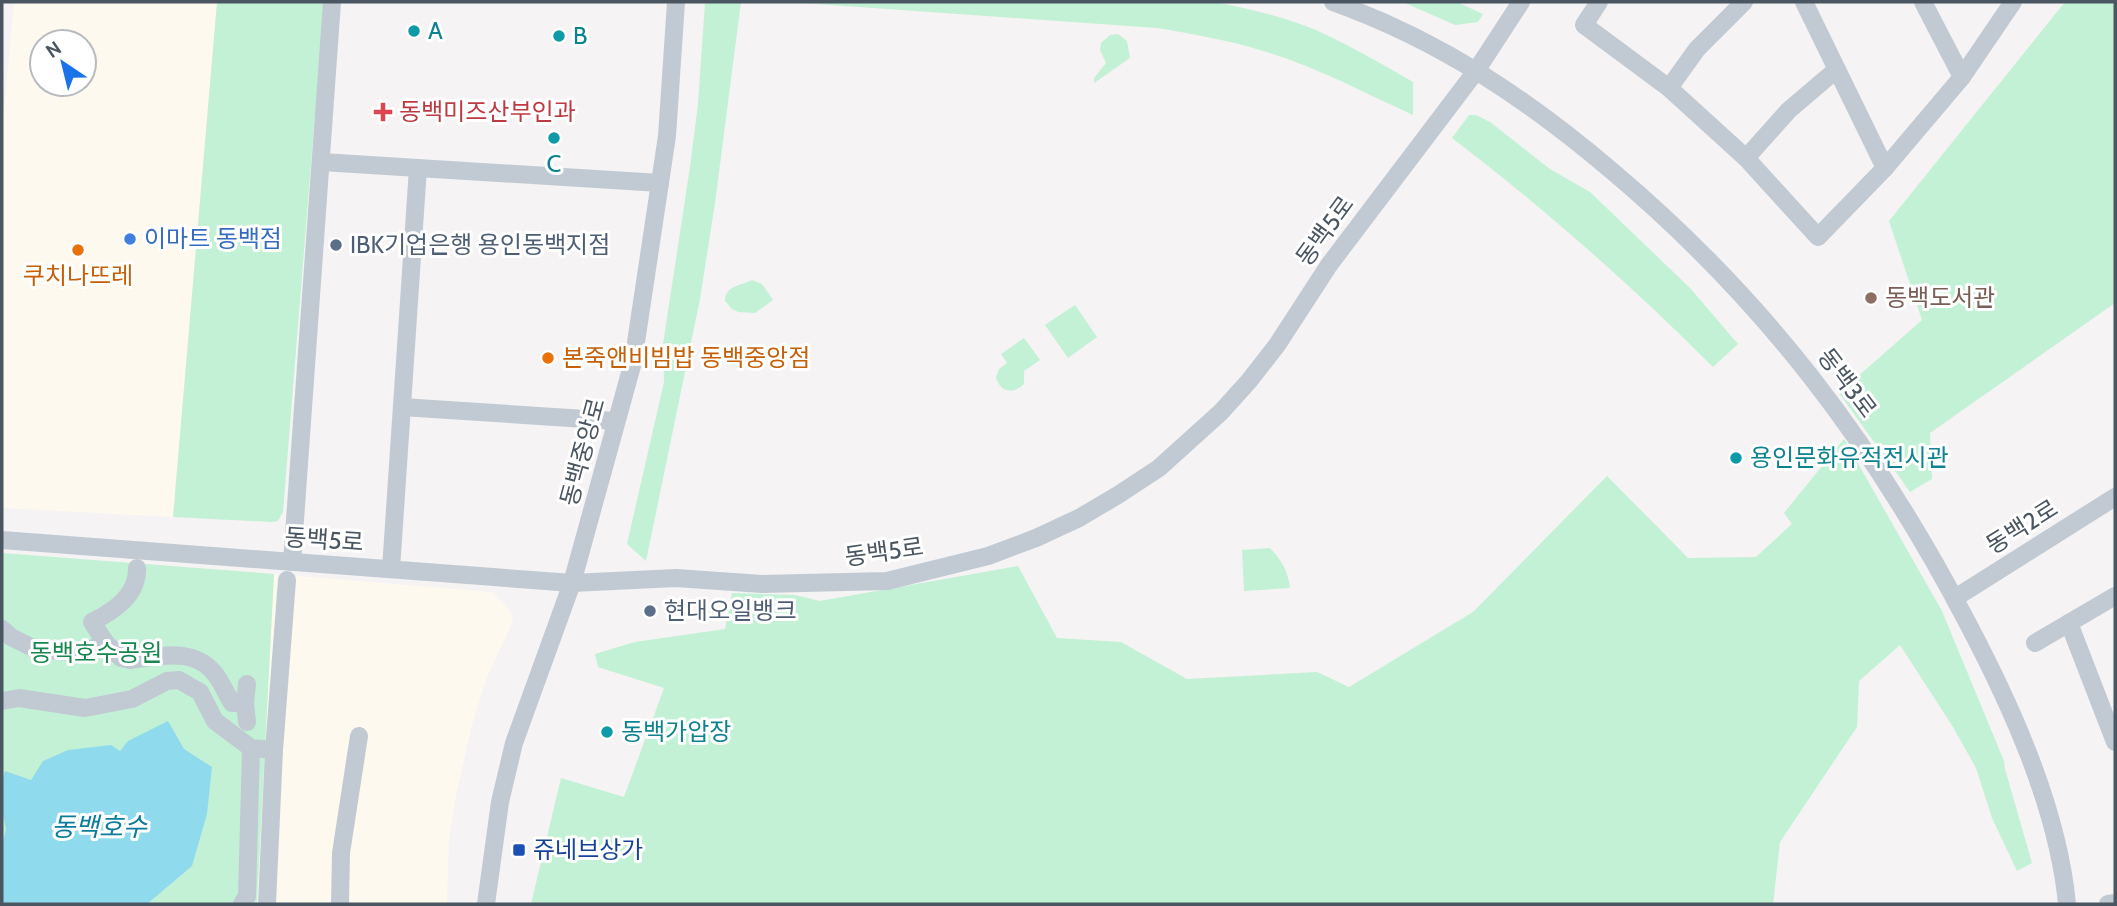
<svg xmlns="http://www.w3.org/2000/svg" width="2117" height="906" viewBox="0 0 2117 906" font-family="Cabin,'Noto Sans KR',sans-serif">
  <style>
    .commercial { fill: #fdf9ef; fill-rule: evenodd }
    .green { fill: #c3f1d5 }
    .water { fill: #90daee }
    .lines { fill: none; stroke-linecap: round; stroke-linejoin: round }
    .minor { stroke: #c1cad2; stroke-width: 18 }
    .culture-dot { fill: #0f9aa8; stroke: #fff; stroke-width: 2.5 }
    .health-dot { fill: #e0444e; stroke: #fff; stroke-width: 2.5 }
    .shop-dot { fill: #3f7fe0; stroke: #fff; stroke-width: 2.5 }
    .service-dot { fill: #5c6f8a; stroke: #fff; stroke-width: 2.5 }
    .food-dot { fill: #e8710a; stroke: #fff; stroke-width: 2.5 }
    .education-dot { fill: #8d6e63; stroke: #fff; stroke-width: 2.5 }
    .transit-dot { fill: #1a4fb4; stroke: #fff; stroke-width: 2.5 }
    .labels { text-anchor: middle; stroke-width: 6; stroke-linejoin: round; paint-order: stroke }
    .culture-label { font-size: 24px; fill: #0d838f; stroke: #fff; text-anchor: start }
    .health-label { font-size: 24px; fill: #be3a42; stroke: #fff; text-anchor: start }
    .street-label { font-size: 24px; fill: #4a5661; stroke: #fff }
    .shop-label { font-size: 24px; fill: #366cbe; stroke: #fff; text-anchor: start }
    .service-label { font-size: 24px; fill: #4e5e75; stroke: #fff; text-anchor: start }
    .food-label { font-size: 24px; fill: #c56008; stroke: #fff }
    .education-label { font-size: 24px; fill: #785e54; stroke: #fff; text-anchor: start }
    .park-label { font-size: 24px; fill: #17864f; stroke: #fff }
    .transit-label { font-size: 24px; fill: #164399; stroke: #fff; text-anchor: start }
    .water-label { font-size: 26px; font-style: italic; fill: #0c7c9b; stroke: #fff }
  </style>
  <rect width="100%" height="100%" fill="#f5f3f3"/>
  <!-- commercial -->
  <g class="commercial">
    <path d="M14 2H217L173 517 2 508V130ZM42 42H84V84H42Z"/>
    <path d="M274 574 492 592 508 608 513 617 510 628 487 677 471 728 456 796 449 841 447 904H257Z"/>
  </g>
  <!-- green -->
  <g class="green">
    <path d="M217 2H324L283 512 278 521 272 522 173 517Z"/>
    <path d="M705 2H741L715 203 700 299 646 561 627 544 664 382 663 344 690 167 698 104Z"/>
    <path d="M788 2H1215C1250 9 1285 17 1318 31 1351 46 1382 64 1413 82V115C1364 93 1315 66 1263 51 1228 40 1193 34 1157 28Z"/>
    <path d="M1403 2H1457L1483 14 1478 22 1455 25Z"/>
    <path d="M2065 2H2115V303L1930 433 1932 479 1910 492 1839 393 1922 320 1889 221Z"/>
    <path d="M1118 34 1127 41 1130 58 1094 83V78L1106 63 1100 50 1101 43 1110 35Z"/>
    <path d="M1469 115H1476L1490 122 1550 169 1590 192 1690 288 1738 344 1713 367C1631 285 1544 208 1452 138Z"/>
    <path d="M752 280 762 284 773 300 755 313 738 312 732 309 725 301C725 286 740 286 752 280Z"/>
    <path d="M1075 305 1097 337 1068 358 1045 325Z"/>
    <path d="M1024 338 1040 360 1024 371V384C1014 394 1000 393 996 377L999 369 1007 363 1001 354Z"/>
    <path d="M1844 439 1942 611 2004 761 2005 769 2032 863 2017 871 1992 818 1976 768 1953 727 1900 645 1859 681 1857 727 1780 842 1773 904H531L561 778 624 797 664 688 598 667 595 654 635 642 725 629 732 593 795 595 820 601 1018 566 1057 638 1121 642 1187 679 1317 672 1349 687 1473 612 1607 476 1688 558 1756 557 1792 524 1784 513Z"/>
    <path d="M1270 548C1282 561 1288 571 1290 588L1244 591 1242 550Z"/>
    <path d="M2 553 274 574 257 904H2Z"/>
  </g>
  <!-- water -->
  <path class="water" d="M168 721 184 749 212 767 207 814 192 866 147 904H2V845L6 829 2 810V781L5 771 31 780 43 761 68 750 111 745 120 751 128 741Z"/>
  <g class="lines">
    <!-- minor -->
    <g class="minor">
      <path d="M1333 2C1439 40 1526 98 1612 171 1765 300 1873 443 1966 620 2011 705 2058 808 2067 904"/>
      <path d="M1599 2 1584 25 1669 88 1746 158 1818 237 1885 168 1962 77"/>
      <path d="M1804 2 1885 168"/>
      <path d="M1923 2 1962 77 2013 2"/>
      <path d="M1669 88 1697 49 1744 2"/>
      <path d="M1746 158 1789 110 1836 70"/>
      <path d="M322 162 660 183"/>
      <path d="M402 407 616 421"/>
      <path d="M2 540 572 583 676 578 762 584 887 581 988 556 1036 538 1079 518 1118 495 1159 468 1221 412 1249 381 1277 345 1329 265 1476 71 1521 2"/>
      <path d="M292 562 332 2"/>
      <path d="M391 569 418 168"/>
      <path d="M1955 598 2115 497"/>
      <path d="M2069 623 2115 742"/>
      <path d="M2 629 11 637 35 649 84 653 105 642 92 622C114 611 138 595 137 568"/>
      <path d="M105 642 121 658 130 660C162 656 197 646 218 678 223 686 227 695 232 703H245"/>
      <path d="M2035 643 2115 596"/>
      <path d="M247 684 245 703 247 722"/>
      <path d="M2 701 19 698 85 708 132 699 167 681 179 680 200 692 215 721 251 748 274 750"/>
      <path d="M242 904 247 896 251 748"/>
      <path d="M267 904 274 750 287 580"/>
      <path d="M340 904 341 853 359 736"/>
      <path d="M486 904 500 802 514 743 572 583 633 362 667 136 676 2"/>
      <path d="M2108 904 2115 903"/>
    </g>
  </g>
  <!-- markers -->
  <g class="culture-dot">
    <circle cx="414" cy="31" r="7"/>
    <circle cx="559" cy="36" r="7"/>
    <circle cx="554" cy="138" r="7"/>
    <circle cx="1736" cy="458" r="7"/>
    <circle cx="607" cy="732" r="7"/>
  </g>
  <path class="health-dot" d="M379.5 101.5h7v7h7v7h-7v7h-7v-7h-7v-7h7z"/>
  <circle class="shop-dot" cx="130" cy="239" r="7"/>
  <g class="service-dot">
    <circle cx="336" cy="245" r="7"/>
    <circle cx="650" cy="611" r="7"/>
  </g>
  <g class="food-dot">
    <circle cx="78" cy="250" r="7"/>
    <circle cx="548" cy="358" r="7"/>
  </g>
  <circle class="education-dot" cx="1871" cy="298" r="7"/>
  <rect class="transit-dot" x="512" y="843" width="14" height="14" rx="3.5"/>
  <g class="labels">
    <!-- culture labels -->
    <g class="culture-label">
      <text x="428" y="39">A</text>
      <text x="573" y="44">B</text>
      <text x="554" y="172" text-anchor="middle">C</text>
      <text x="1750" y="466">용인문화유적전시관</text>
      <text x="621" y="740">동백가압장</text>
    </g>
    <!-- health labels -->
    <g class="health-label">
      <text x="399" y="120">동백미즈산부인과</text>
    </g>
    <!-- street labels -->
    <g class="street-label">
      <text transform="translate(1325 231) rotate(-54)" y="8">동백5로</text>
      <text transform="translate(1847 383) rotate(53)" y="8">동백3로</text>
      <text transform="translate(583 452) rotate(-75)" y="8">동백중앙로</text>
      <text transform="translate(2022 527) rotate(-32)" y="8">동백2로</text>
      <text transform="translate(324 540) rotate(4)" y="8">동백5로</text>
      <text transform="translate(884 552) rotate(-8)" y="8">동백5로</text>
    </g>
    <!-- shop labels -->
    <g class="shop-label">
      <text x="144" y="247">이마트 동백점</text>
    </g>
    <!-- service labels -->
    <g class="service-label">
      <text x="350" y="253">IBK기업은행 용인동백지점</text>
      <text x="664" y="619">현대오일뱅크</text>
    </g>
    <!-- food labels -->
    <g class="food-label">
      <text x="78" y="284">쿠치나뜨레</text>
      <text x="562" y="366" text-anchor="start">본죽앤비빔밥 동백중앙점</text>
    </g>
    <!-- education labels -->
    <g class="education-label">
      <text x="1885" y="306">동백도서관</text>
    </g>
    <!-- park labels -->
    <g class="park-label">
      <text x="96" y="661">동백호수공원</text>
    </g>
    <!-- transit labels -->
    <g class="transit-label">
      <text x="533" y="858">쥬네브상가</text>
    </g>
    <!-- water labels -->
    <g class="water-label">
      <text x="99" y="836">동백호수</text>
    </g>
  </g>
  <!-- border -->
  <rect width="2117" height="906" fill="none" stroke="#4a5661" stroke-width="7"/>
  <!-- north arrow -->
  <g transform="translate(63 63) rotate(325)"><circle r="33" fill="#ffffff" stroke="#b7bbc0" stroke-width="2"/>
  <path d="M0-5L12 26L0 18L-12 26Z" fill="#1a73e8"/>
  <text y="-10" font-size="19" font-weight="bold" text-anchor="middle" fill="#4a5661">N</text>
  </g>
</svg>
